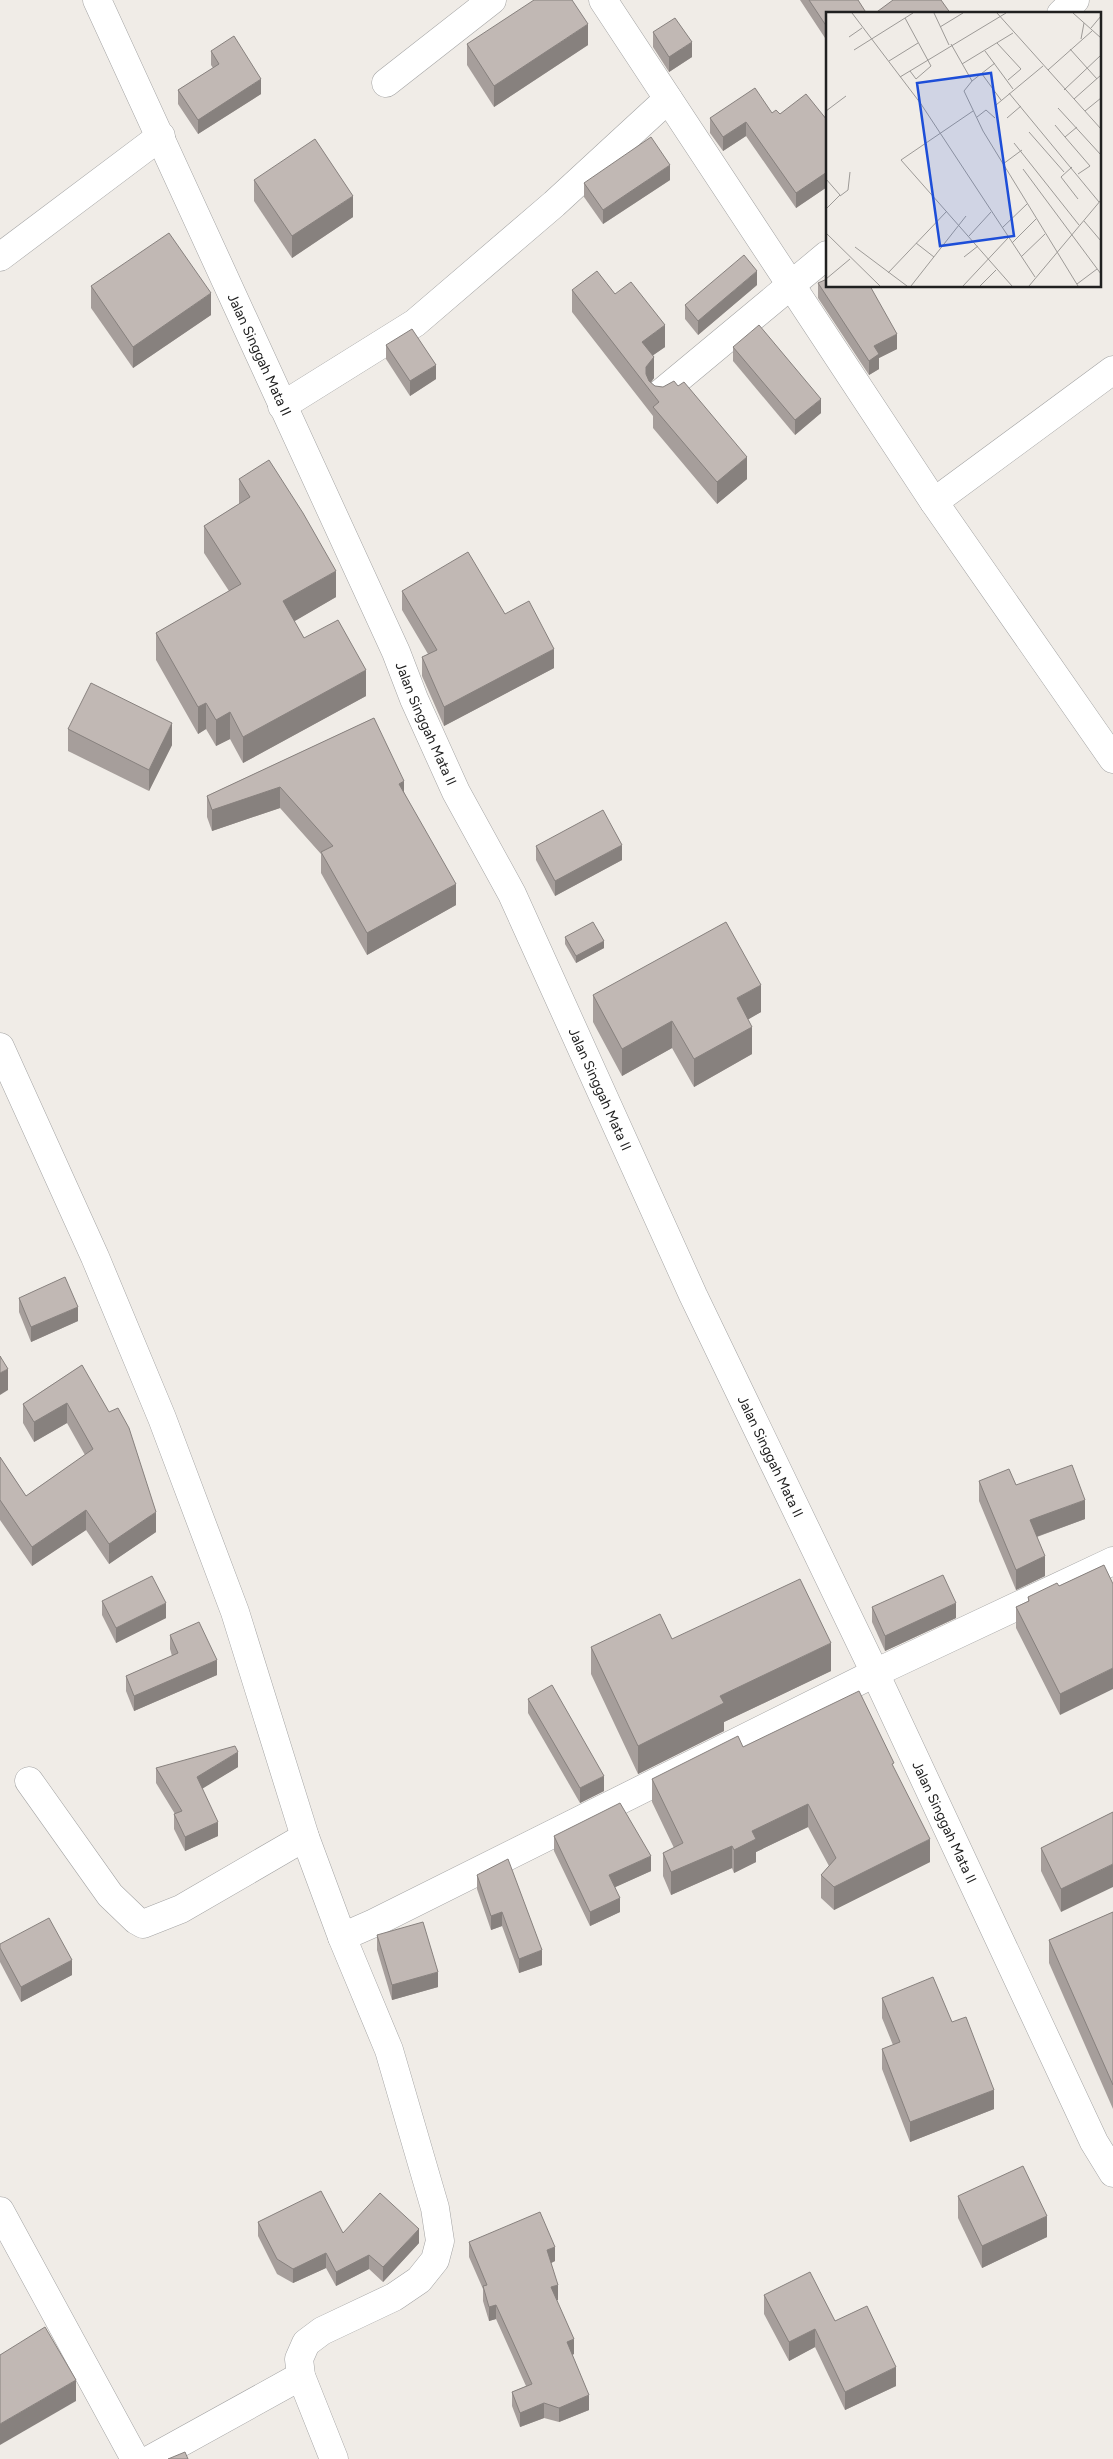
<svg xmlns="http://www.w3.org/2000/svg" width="1113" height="2459" viewBox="0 0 1113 2459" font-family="Figtree,sans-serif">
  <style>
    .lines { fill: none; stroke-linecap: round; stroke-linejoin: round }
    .minor-casing { stroke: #a4a4a4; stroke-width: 29 }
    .minor { stroke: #fff; stroke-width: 28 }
    .wall { fill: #a69e9b }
    .shaded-wall { fill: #87817e }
    .building { fill: #c1b8b4; stroke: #87817e }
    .labels { text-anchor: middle; stroke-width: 5; stroke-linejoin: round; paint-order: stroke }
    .street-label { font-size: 14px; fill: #202020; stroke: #fff }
    .inset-road { fill: none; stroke: #9d9a97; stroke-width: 1 }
    .view { fill: #1d4ed8; fill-opacity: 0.15; stroke: #1d4ed8; stroke-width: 2.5 }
    .inset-edge { fill: none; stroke: #202020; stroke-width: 2.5 }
  </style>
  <rect width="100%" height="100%" fill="#f0ece7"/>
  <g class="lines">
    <!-- minor casing -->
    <g class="minor-casing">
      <g id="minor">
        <path id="s1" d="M97 0 396 652 414 699 456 792 512 894 693 1295 875 1673 1094 2142 1113 2173"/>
        <path d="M603 0 934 502 1113 759"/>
        <path d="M1061 14 1075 0"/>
        <path d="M386 83 492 0"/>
        <path d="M0 257 161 136"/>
        <path d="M661 393 827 255"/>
        <path d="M282 406 415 323 554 204 668 99"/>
        <path d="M934 502 1113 370"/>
        <path d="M0 1047 95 1257 162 1418 235 1612 305 1837 342 1937 389 2050 435 2208 440 2241 435 2260 419 2280 394 2297 322 2331 306 2343 299 2359 301 2376 334 2459"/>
        <path d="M29 1781 110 1895 136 1920 143 1924 181 1909 305 1837"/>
        <path d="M342 1937 374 1923 875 1673 1113 1561"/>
        <path d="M0 2211 135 2459"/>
        <path d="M151 2459 301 2376"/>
      </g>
    </g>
    <!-- minor -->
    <use href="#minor" class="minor"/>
  </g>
  <!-- wall -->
  <g class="wall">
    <path d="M800 0H858L827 14V41Z"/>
    <path d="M653 32 692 57 669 72 653 47Z"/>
    <path d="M467 44 588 45 494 107 467 65Z"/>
    <path d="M211 51 261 94 198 134 178 104V90L213 68 211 65Z"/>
    <path d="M772 113 827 120V187L796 208 746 136 723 151 710 133V118Z"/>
    <path d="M254 180 353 217 292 258 254 201Z"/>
    <path d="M670 180 603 224 584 197V183Z"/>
    <path d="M818 283 897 349 879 358V369L869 375 818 298Z"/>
    <path d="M757 285 698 335 685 319V305Z"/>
    <path d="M91 286 211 315 133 368 91 308Z"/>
    <path d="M572 290 615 294 665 347 653 355 654 378 651 383 747 479 717 504 653 428V416L572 312Z"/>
    <path d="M386 345 436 379 410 396 386 359Z"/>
    <path d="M733 347 821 413 795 435 733 361Z"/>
    <path d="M239 479 336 597 294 621 304 638 366 696 243 763 230 739 216 746 206 729 198 734 156 660V633L229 591 204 553V526L239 504Z"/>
    <path d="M402 591 554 668 444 726 422 676V657L428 654 402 610Z"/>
    <path d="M374 718 404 792 456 905 367 955 321 873V854L280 808 212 831 207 817V796Z"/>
    <path d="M68 729 172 745 149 791 68 751Z"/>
    <path d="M536 846 622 860 555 896 536 860Z"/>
    <path d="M565 937 604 948 576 963 565 944Z"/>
    <path d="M593 995 761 1012 748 1019 752 1054 694 1087 672 1048 622 1076 593 1022Z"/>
    <path d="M19 1298 78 1321 31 1342 19 1312Z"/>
    <path d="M82 1365 156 1532 109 1564 86 1530 32 1566 0 1520V1457L26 1496 85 1455 67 1423 34 1442 23 1423V1404Z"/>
    <path d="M979 1481 1016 1485 1085 1519 1037 1537 1045 1576 1016 1590 979 1501Z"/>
    <path d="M1104 1565 1060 1715 1016 1628V1607L1028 1601V1597L1059 1586Z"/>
    <path d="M102 1601 166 1618 116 1643 102 1615Z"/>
    <path d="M872 1607 956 1618 885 1651 872 1622Z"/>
    <path d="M170 1635 217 1675 134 1711 126 1691V1676L172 1656 170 1649Z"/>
    <path d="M672 1639 831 1671 724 1722V1731L638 1774 591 1674V1647Z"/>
    <path d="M528 1699 604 1791 580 1803 528 1713Z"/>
    <path d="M743 1747 894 1769 930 1862 834 1910 821 1898V1875L829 1866 808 1827 756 1852V1862L734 1873 732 1868 671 1895 663 1876V1853L674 1848 652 1802V1779Z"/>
    <path d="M238 1767 202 1788 218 1836 185 1851 174 1829V1814H175L156 1783V1768Z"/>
    <path d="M1113 1812 1061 1912 1041 1871V1848Z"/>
    <path d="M554 1836 651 1871 615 1887 620 1912 590 1926 554 1851Z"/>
    <path d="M477 1875 542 1965 519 1973 502 1926 491 1930 477 1889Z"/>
    <path d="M1113 1912V2109L1049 1963V1940Z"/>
    <path d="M377 1935 438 1987 392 2000 377 1950Z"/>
    <path d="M0 1944 72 1975 21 2002 0 1962Z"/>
    <path d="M882 1998 952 2022 994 2109 910 2142 882 2069V2049L893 2045 882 2018Z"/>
    <path d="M958 2196 1047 2237 982 2268 958 2218Z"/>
    <path d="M258 2222 343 2233 419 2243 383 2282 369 2269 336 2286 326 2268 293 2283 277 2274 258 2236Z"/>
    <path d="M469 2242 555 2261 551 2263 558 2300H556L574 2354 572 2355 589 2410 559 2422 544 2418 520 2427 512 2406V2392L526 2386 496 2319 489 2321 483 2301V2289L469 2257Z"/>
    <path d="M764 2295 835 2321 896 2386 845 2410 815 2347 789 2361 764 2314Z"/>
  </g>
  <!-- shaded-wall -->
  <g class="shaded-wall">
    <path d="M588 24V45L494 107V86Z"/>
    <path d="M692 42V57L669 72V57Z"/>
    <path d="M261 79V94L198 134V120Z"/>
    <path d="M746 122V136L723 151V137Z"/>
    <path d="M670 165V180L603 224V210Z"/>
    <path d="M827 172V187L796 208V193Z"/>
    <path d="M353 196V217L292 258V236Z"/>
    <path d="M757 271V285L698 335V321Z"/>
    <path d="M211 293V315L133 368V347Z"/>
    <path d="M665 325V347L642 363V342Z"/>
    <path d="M897 334V349L879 358V369L869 375V361L874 346Z"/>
    <path d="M654 357V378L647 387 646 374V367Z"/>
    <path d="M436 365V379L410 396V381Z"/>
    <path d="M821 399V413L795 435V420Z"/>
    <path d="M747 457V479L717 504V482Z"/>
    <path d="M336 571V597L283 628V601Z"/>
    <path d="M554 649V668L444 726V707Z"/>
    <path d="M366 670V696L243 763V737Z"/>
    <path d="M206 703V729L198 734V707Z"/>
    <path d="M230 712V739L216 746V720Z"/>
    <path d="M172 723V745L149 791V770Z"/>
    <path d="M404 781V803L399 784Z"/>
    <path d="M280 787V808L212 831V810Z"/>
    <path d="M622 845V860L555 896V881Z"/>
    <path d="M456 884V905L367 955V933Z"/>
    <path d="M604 941V948L576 963V956Z"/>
    <path d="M761 985V1012L737 1026V998Z"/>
    <path d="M672 1021V1048L622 1076V1049Z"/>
    <path d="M752 1027V1054L694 1087V1059Z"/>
    <path d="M78 1307V1321L31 1342V1327Z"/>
    <path d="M8 1369V1390L0 1395V1373Z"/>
    <path d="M67 1403V1423L34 1442V1422Z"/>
    <path d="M1085 1500V1519L1030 1539V1520Z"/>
    <path d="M86 1510V1530L32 1566V1547Z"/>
    <path d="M156 1512V1532L109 1564V1544Z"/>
    <path d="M1045 1556V1576L1016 1590V1570Z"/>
    <path d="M166 1603V1618L116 1643V1628Z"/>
    <path d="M956 1603V1618L885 1651V1636Z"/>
    <path d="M831 1643V1671L724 1722V1731L638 1774V1746L720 1696Z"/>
    <path d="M217 1660V1675L134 1711V1696Z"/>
    <path d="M1113 1668V1689L1060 1715V1694Z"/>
    <path d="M238 1752V1767L197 1792V1777Z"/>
    <path d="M604 1776V1791L580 1803V1788Z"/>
    <path d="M808 1804V1827L756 1852V1862L734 1873V1850L752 1831Z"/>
    <path d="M218 1822V1836L185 1851V1837Z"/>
    <path d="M930 1839V1862L834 1910V1887Z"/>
    <path d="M732 1846V1868L671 1895V1872Z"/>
    <path d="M651 1856V1871L609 1890V1875Z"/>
    <path d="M1113 1864V1887L1061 1912V1889Z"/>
    <path d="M620 1898V1912L590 1926V1912Z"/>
    <path d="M502 1912V1926L491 1930V1916Z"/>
    <path d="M542 1950V1965L519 1973V1959Z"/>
    <path d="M72 1960V1975L21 2002V1987Z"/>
    <path d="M438 1972V1987L392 2000V1985Z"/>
    <path d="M994 2090V2109L910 2142V2122Z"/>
    <path d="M1047 2216V2237L982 2268V2246Z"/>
    <path d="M419 2229V2243L383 2282V2267Z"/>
    <path d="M555 2247V2261L547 2265V2250Z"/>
    <path d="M326 2253V2268L293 2283V2269Z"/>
    <path d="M369 2255V2269L336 2286V2272Z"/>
    <path d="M558 2285V2300L551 2302V2287Z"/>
    <path d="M496 2305V2319L489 2321V2307Z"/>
    <path d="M815 2329V2347L789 2361V2342Z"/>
    <path d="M574 2339V2354L567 2357V2342Z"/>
    <path d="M896 2367V2386L845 2410V2392Z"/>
    <path d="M76 2380V2401L0 2445V2424Z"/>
    <path d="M589 2395V2410L559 2422V2408Z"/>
    <path d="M544 2403V2418L520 2427V2413Z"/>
  </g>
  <!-- building -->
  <g class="building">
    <path d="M534 0H572L588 24 494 86 467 44Z"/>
    <path d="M809 0H858L867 14H827V27Z"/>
    <path d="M893 0H941L951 14H874Z"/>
    <path d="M675 18 692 42 669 57 653 32Z"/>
    <path d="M234 36 261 79 198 120 178 90 219 64 211 51Z"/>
    <path d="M755 88 772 113 776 110 780 114 806 94 827 120V172L796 193 746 122 723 137 710 118Z"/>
    <path d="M651 137 670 165 603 210 584 183Z"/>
    <path d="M315 139 353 196 292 236 254 180Z"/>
    <path d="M169 233 211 293 133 347 91 286Z"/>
    <path d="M744 255 757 271 698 321 685 305Z"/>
    <path d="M597 271 615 294 631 282 665 325 642 342 654 357 646 367V374L649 381 655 386 663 387 674 381 678 386 684 382 747 457 717 482 653 407 659 402 572 290Z"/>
    <path d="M827 279V286H870L897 334 874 346 879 354 869 361 818 283Z"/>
    <path d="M759 325 821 399 795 420 733 347Z"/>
    <path d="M412 329 436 365 410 381 386 345Z"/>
    <path d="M269 460 303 513 336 571 283 601 304 638 338 620 366 670 243 737 230 712 216 720 206 703 198 707 156 633 241 584 204 526 250 497 239 479Z"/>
    <path d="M468 552 505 614 529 601 554 649 444 707 422 657 437 650 402 591Z"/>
    <path d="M91 683 172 723 149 770 68 729Z"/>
    <path d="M374 718 404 781 399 784 456 884 367 933 321 852 333 846 280 787 212 810 207 796Z"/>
    <path d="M603 810 622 845 555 881 536 846Z"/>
    <path d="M593 922 604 941 576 956 565 937Z"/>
    <path d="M726 922 761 985 737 998 752 1027 694 1059 672 1021 622 1049 593 995Z"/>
    <path d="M65 1277 78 1307 31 1327 19 1298Z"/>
    <path d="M0 1356 8 1369 0 1373Z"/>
    <path d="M82 1365 109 1412 118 1408 129 1428 156 1512 109 1544 86 1510 32 1547 0 1500V1457L26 1496 93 1449 67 1403 34 1422 23 1404Z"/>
    <path d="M1072 1465 1085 1500 1030 1520 1045 1556 1016 1570 979 1481 1009 1469 1016 1485Z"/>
    <path d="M1104 1565 1113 1584V1668L1060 1694 1016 1607 1029 1601 1028 1597 1057 1583 1059 1586Z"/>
    <path d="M943 1575 956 1603 885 1636 872 1607Z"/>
    <path d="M152 1576 166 1603 116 1628 102 1601Z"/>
    <path d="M800 1579 831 1643 720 1696 724 1703 638 1746 591 1647 660 1614 672 1639Z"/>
    <path d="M199 1622 217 1660 134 1696 126 1676 178 1653 170 1635Z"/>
    <path d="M552 1685 604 1776 580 1788 528 1699Z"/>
    <path d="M859 1691 894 1763 892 1764 930 1839 834 1887 821 1875 836 1858 808 1804 752 1831 756 1839 734 1850 732 1846 671 1872 663 1853 683 1843 652 1779 738 1736 743 1747Z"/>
    <path d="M235 1746 238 1752 197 1777 218 1822 185 1837 174 1814 182 1811 156 1768Z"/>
    <path d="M620 1803 651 1856 609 1875 620 1898 590 1912 554 1836Z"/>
    <path d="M1113 1812V1864L1061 1889 1041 1848Z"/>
    <path d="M508 1859 542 1950 519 1959 502 1912 491 1916 477 1875Z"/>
    <path d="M1113 1912V2085L1049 1940Z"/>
    <path d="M49 1918 72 1960 21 1987 0 1948V1944Z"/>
    <path d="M423 1922 438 1972 392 1985 377 1935Z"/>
    <path d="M933 1977 952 2022 966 2017 994 2090 910 2122 882 2049 900 2042 882 1998Z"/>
    <path d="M1023 2166 1047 2216 982 2246 958 2196Z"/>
    <path d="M321 2191 343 2233 380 2193 419 2229 383 2267 369 2255 336 2272 326 2253 293 2269 277 2259 258 2222Z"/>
    <path d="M540 2212 555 2247 547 2250 558 2285 551 2287 574 2339 567 2342 589 2395 559 2408 544 2403 520 2413 512 2392 532 2384 496 2305 489 2307 483 2286 487 2285 469 2242Z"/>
    <path d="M810 2272 835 2321 867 2306 896 2367 845 2392 815 2329 789 2342 764 2295Z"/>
    <path d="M45 2327 76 2380 0 2424V2355Z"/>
    <path d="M185 2452 188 2459H168Z"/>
  </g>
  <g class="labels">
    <!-- street labels -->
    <g class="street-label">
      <text dy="5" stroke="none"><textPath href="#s1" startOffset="390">Jalan Singgah Mata II</textPath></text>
      <text dy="5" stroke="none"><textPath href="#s1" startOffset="795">Jalan Singgah Mata II</textPath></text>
      <text dy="5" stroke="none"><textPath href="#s1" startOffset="1200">Jalan Singgah Mata II</textPath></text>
      <text dy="5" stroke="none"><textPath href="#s1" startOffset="1605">Jalan Singgah Mata II</textPath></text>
      <text dy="5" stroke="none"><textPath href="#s1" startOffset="2010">Jalan Singgah Mata II</textPath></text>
    </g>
  </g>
  <!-- overview -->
  <g transform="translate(826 12)">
    <rect width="275" height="275" fill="#f0ece7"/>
    <path class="inset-road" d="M26 1 95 92 209 265M108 1 123 33M171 1 275 117M247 1 275 26M79 6 105 54 90 67 84 59M114 15 137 1M265 16 275 4M23 25 36 16M255 27 258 11M171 31 195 57 182 68M125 32 146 69 138 79 157 119 252 274M244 37 271 67M28 38 87 1M159 39 187 77M63 49 92 31M136 52 187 21M222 58 266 19M156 62 175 88M74 65 180 1M146 69 169 51M238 78 274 44M183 81 273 190M248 87 275 63M170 93 217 54M232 96 275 143M0 99 20 84M147 99 75 148 186 274M259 99 275 86M151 105 160 98 169 106M181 106 195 94M229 113 239 125 251 115M203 120 238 160M239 125 264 154 252 162M188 131 253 213M177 152 196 138M246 155 235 165 252 187M197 157 275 262M0 167 14 183 0 197M14 184 22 178 24 160M258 209 275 229M176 216 201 192M0 221 54 274M143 224 165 200M90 231 108 245M186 231 210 207M29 235 81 274M138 245 152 234M195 245 219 222M62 261 121 199M0 267 24 247M251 272 271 257M85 274 140 204M137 274 182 226M154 274 170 258M203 274 275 188"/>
    <path class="view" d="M165 61 188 224 114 234 91 71Z"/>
    <rect width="275" height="275" class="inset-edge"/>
  </g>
</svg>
